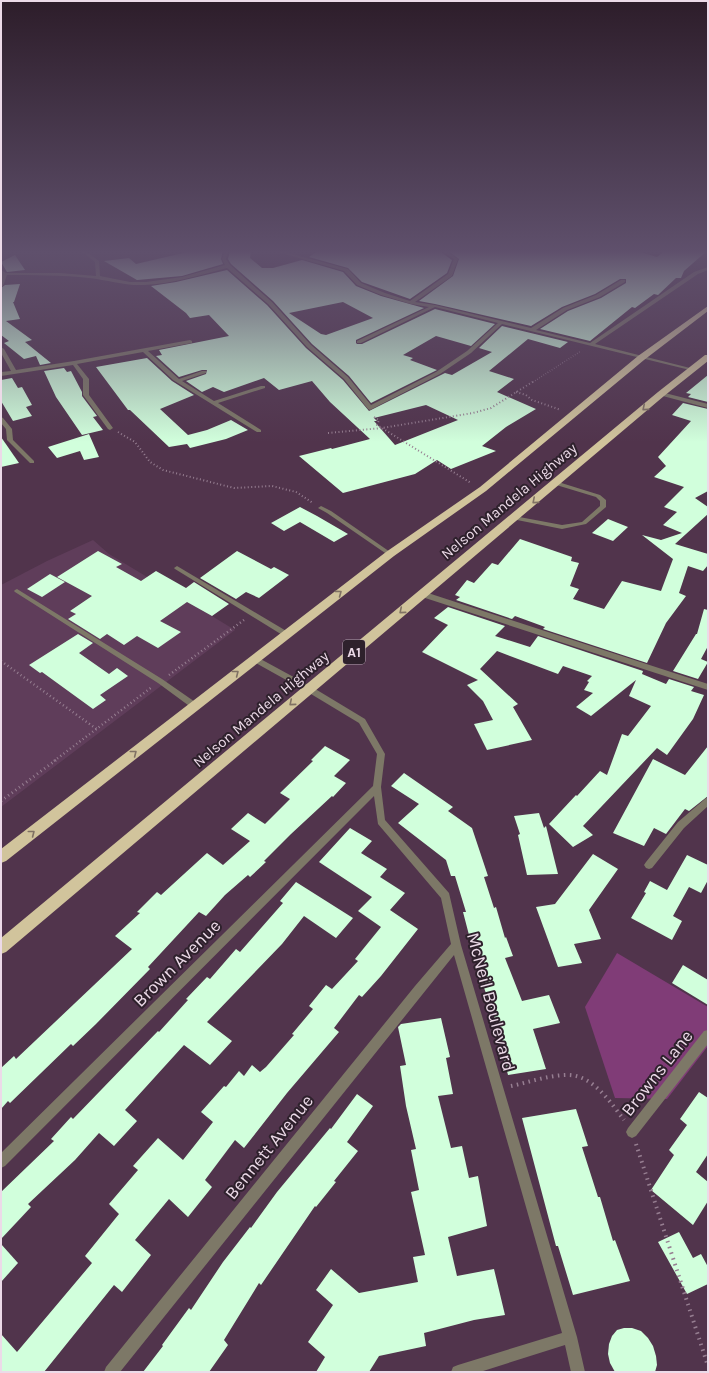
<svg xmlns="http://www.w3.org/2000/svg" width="709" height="1373" viewBox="0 0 709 1373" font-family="Karla,sans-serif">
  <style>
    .built { fill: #5f3d5a }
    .green { fill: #803c77 }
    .building { fill: #d1ffdc; fill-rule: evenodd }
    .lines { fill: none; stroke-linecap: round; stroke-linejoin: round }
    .path-far4 { stroke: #967e91; stroke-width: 1.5; stroke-dasharray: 0.5 2; stroke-linecap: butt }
    .path-far3 { stroke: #967e91; stroke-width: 2; stroke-dasharray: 1 2.5; stroke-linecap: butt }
    .path-far2 { stroke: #967e91; stroke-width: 2.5; stroke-dasharray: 1 3; stroke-linecap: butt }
    .path-far1 { stroke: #967e91; stroke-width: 3; stroke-dasharray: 1 3.5; stroke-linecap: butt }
    .path { stroke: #967e91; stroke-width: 4; stroke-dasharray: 1.5 4.5; stroke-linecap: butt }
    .lane { fill: #7d7867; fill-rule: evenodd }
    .street { fill: #7d7867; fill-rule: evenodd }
    .highway { fill: #d1c49c; fill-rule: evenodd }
    .oneway { stroke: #807264 }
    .labels { text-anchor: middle; stroke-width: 4; stroke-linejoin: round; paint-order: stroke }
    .shield { fill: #2e212c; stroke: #b3a2b0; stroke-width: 1 }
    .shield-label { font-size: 14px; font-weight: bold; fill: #ecdae8 }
    .street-label { font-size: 15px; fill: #ecdae8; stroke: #2e212c }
    .near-street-label { font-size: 18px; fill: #ecdae8; stroke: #2e212c }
  </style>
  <rect width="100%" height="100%" fill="#51344c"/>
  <!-- built -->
  <path class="built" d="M93 540 109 554 235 630 1 807V585L47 561Z"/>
  <!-- green -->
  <path class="green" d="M617 953 708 1007V1046L667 1099 615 1098 585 1007Z"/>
  <!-- building -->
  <g class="building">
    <path d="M196 250H223L221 259 223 264 182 276 137 280 104 261 129 258 136 264Z"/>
    <path d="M230 250 251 251 250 258 262 268H273L302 260 343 272 356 286 381 296 424 308 356 340V343L357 344H362L435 309 495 324 471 346 436 336 403 355 413 358 410 360 437 370 371 403 349 376 312 344 273 301 231 264 228 259ZM343 302 373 318 326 335 321 334 289 313Z"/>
    <path d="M319 250H445L442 251V253L452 260 447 273 410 299 362 282 348 268 309 257Z"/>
    <path d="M447 250H641L640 252 657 257 666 250H708L684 271 681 278H676L658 295 654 294 635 308 632 307 590 341 540 329 568 311 601 298 626 283V279H620L595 294 562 307 531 326 435 304 419 301 453 276 459 259Z"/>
    <path d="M15 255 25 270 7 272 1 262Z"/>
    <path d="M227 270 267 305 306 348 343 380 369 411 445 373 452 375 492 352 479 348 502 326 568 342 560 348 528 339 489 371 514 379 497 392 536 409 506 427 482 446 496 451 451 469 437 460 415 474 343 493 299 456 331 448 332 449 370 439 330 402 312 381 279 390 264 378 224 392 213 387 202 392 186 381 206 374 207 370H202L179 377 156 356 162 355 159 350 229 336 209 315 190 318 186 313 151 286 176 282ZM426 405 458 420 395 445 374 421H377L374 418Z"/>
    <path d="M20 284 14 302H13L20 319 6 321 32 340 25 342 51 363 40 365 36 356 24 359 4 343 9 341 1 335V288L5 285Z"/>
    <path d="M147 358 172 381 194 395 160 409 188 435 207 430 231 420 248 430 226 439 190 448 187 444 169 447 130 410H128L96 367Z"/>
    <path d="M64 368 67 372 71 371 82 392V396L97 416 93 417 103 430 82 435 56 397 44 371Z"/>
    <path d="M708 375V402L688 397 691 394 686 393Z"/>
    <path d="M12 378 18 388 22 387 32 405 26 407 32 416 13 421 1 401V380Z"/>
    <path d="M683 403 708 409V491L695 498 708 507V514L675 544 708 554V565L703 571 688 566 679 593 686 596 666 623 647 663 543 629 545 627 515 616 512 619 456 600 460 597 455 595 467 580 474 583 492 563 498 565 520 539 572 557 571 561 579 563 570 586 579 589 573 599 604 609 622 581 661 591 673 559 642 535 661 540 682 533 663 525 677 512 664 507 684 487 654 477 666 466 658 457 691 421 672 415Z"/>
    <path d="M89 434 99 457 84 460 80 451 57 458 48 447Z"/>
    <path d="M1 437 19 463 1 467Z"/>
    <path d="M300 507 317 516 348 534 334 542 300 522 284 531 271 523Z"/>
    <path d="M608 519 628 527 613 541 592 533Z"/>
    <path d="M98 551 122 564 116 567 141 581 156 571 186 588 194 582 229 604 212 616 187 602 160 621 181 632 158 648 137 636 124 645 107 634 100 639 68 619 76 614 70 611 92 596 57 577Z"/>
    <path d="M237 551 271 569 274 567 289 575 259 598 246 592 236 599 200 578Z"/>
    <path d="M50 574 65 582 42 597 27 589Z"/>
    <path d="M448 607 505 626 495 636 530 647 538 636 643 671 642 674 666 684 669 679 694 687 691 691 704 695 693 719 667 755 657 748 583 826 593 835 573 847 549 824 576 795 577 796 600 771 607 775 622 734 628 736 651 706 629 696 636 680 591 716 576 707 593 693 584 690 589 682 587 681 592 676 563 666 558 674 497 651 480 669 518 704 513 707 532 740 487 750 474 724 493 720 483 701 467 685 478 680 422 652 448 625 434 618Z"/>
    <path d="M704 609 708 610V646L701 659 708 662 698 679 673 671 696 634H697Z"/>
    <path d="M78 634 93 643 79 653 109 674 117 668 128 676 100 695 106 700 93 709 42 672 40 673 29 665Z"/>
    <path d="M325 746 350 760 334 776 346 783 333 797 332 796 291 834 264 861 266 862 250 877 248 875 225 895 206 916 199 912 148 967 150 969 96 1024 73 1046 71 1044 10 1103 8 1101 1 1109V1068L14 1056 16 1059 132 949 115 936 140 913 137 912 157 892 161 895 207 853 223 865 250 841 231 829 248 813 265 824 290 799 280 793 313 761 311 760Z"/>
    <path d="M708 746V796L689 811 685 809 666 834 654 828 644 846 613 833 653 759 685 775Z"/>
    <path d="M404 773 453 807 448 811 472 828 488 876 484 877 494 908 496 907 505 938 506 937 513 956 505 958 522 1001 549 995 560 1023 533 1029 546 1069 508 1075 500 1044 503 1043 480 976 485 974 471 935H469L463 912H466L455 876H451L446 860 398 823 419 804 391 786Z"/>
    <path d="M539 813 544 828 546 826 558 874 527 875 518 835 520 834 514 816Z"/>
    <path d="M350 828 372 841 361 853 387 869 380 877 405 893 390 910 418 929 381 976 362 997 359 995 334 1028 339 1032 287 1093 244 1148 235 1140 205 1180 212 1187 188 1217 169 1199 135 1240 151 1255 122 1292 114 1285 44 1372H1V1334L17 1352 92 1263 85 1256 119 1214 109 1204 138 1170 133 1166 158 1138 183 1160 213 1122 201 1112 224 1086 226 1087 239 1071 244 1076 252 1065 260 1072 266 1067 294 1035 292 1034 313 1009 309 1006 326 985 332 989 358 961 355 959 381 927 358 911 372 897 319 862Z"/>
    <path d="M593 854 618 869 589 910 601 939 574 944 582 963 558 967 536 907 555 904Z"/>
    <path d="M687 855 708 865V880L701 893 689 887 673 916 682 921 672 940 631 918 646 893 644 892 650 881 667 890Z"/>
    <path d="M296 882 353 918 336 938 304 916 282 944 207 1022 232 1041 210 1065 184 1045 125 1110 137 1121 114 1146 99 1133 75 1160 28 1204 31 1207 1 1239V1192L54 1141 51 1139 71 1117 73 1119 158 1031 159 1032 188 1000 186 999 207 977 210 979 236 949 240 952 283 903 280 901Z"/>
    <path d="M683 965 708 980V1005L672 983Z"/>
    <path d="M441 1018 450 1057 446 1058 453 1094 438 1096 451 1148 462 1146 469 1178 478 1176 487 1226 448 1237 457 1276 494 1269 505 1315 474 1320 424 1333 426 1346 379 1356 369 1372H316L325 1357 308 1342 333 1305 316 1290 331 1269 359 1293 418 1282 413 1257 425 1255 411 1192 419 1190 411 1150 416 1149 406 1106 400 1066 406 1065 398 1027 401 1024Z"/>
    <path d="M699 1092 708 1098V1154L696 1172 708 1182V1201L693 1225 651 1190 674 1155 669 1150 687 1125 680 1119Z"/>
    <path d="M357 1094 373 1106 347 1142 358 1151 334 1181 336 1182 316 1207 315 1206 261 1285 259 1283 224 1340 228 1345 209 1372H143L163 1346 162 1345 189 1308 191 1310 223 1262 250 1227 251 1228 277 1192 330 1128 331 1129Z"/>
    <path d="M576 1109 588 1146 582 1147 598 1197H600L613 1241 615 1240 630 1281 573 1295 558 1246H556L522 1118Z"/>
    <path d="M679 1232 693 1258 701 1254 708 1267V1284L687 1294 658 1242Z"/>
    <path d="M1 1244 18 1263 1 1282Z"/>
    <path d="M624 1328H632L641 1331 648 1338 653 1346 656 1356 657 1365 655 1372H615L610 1363 608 1354 609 1344 612 1336 617 1330Z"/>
  </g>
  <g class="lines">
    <!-- path-far4 -->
    <path class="path-far4" d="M533 382 581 351"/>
    <!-- path-far3 -->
    <g class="path-far3">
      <path d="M516 392 526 395 532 400 561 410"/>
      <path d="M374 417 379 420 377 425 471 483"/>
      <path d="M118 432 135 442 150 462 163 470 234 488 272 486 296 492 313 503"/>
      <path d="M328 433 382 428 473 413 491 408 534 381"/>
    </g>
    <!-- path-far2 -->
    <g class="path-far2">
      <path d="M1 661 98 730"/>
      <path d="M169 675 244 620"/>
      <path d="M54 761 152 687"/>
    </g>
    <!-- path-far1 -->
    <path class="path-far1" d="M1 801 56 760"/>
    <!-- path -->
    <g class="path">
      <path d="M511 1086C530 1082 549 1075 568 1075 593 1075 611 1103 624 1120"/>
      <path d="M636 1144 708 1366"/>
    </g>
    <!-- lane -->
    <g class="lane">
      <path d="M555 481 600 495 606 500V507L586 524 562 529 512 519V517L514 516 562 525 582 522 600 506V501L596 497 553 484 552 483Z"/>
      <path d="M177 566 288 632 289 634 286 636H284L175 569 174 568Z"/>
      <path d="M17 589 162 679 198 704 199 706 198 708H192L158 683 15 592 14 591 15 590Z"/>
    </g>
    <!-- street -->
    <g class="street">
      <path d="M80 250H84L99 261 100 276 130 282H146L182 277 225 265 222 259 225 250H229L226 259 230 265 272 302 311 345 348 377 371 405 436 372 467 351 498 323 435 307 361 343H357V341L429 307 411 304 381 295 357 285 344 271 271 250H277L348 269 361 283 385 293 410 301 448 274 454 259 443 252 446 251 458 259 452 276 415 302 435 305 531 328 563 308 596 295 621 280H625V282L600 297 567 310 536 330 590 343 694 272 708 267V270L698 274 595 344 694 369V371L502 324 471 353 440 374 370 410 368 409 344 379 307 347 268 304 227 268C200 275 172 284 144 285 125 286 108 280 89 278 62 275 34 275 7 275L3 286 1 287 2 275H1V270L6 273H60L96 276 95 262Z"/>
      <path d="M190 340 192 341V343L148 351 179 379 202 371H206V373L182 381 214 401 261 386H265V388L218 403 261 430V432H257L173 380 143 352 77 364 89 379V395L113 428 110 430 108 429 83 395V379L73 365 1 376V372L11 371 1 353V347L4 349 16 370 74 361Z"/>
      <path d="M661 392 708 404V408L659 395 658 394Z"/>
      <path d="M1 417 3 418 12 429 13 440 34 461V463H30L7 440 6 429 1 423Z"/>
      <path d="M321 506 331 511 393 554 390 556 388 555 327 513 318 508Z"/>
      <path d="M419 592H425L708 684V690L419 596 418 594Z"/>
      <path d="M255 656 312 687 365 719 385 754 381 787 385 820 449 893 461 945 577 1337 585 1372H571L565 1345 480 1372H451L453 1367 458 1365 562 1333 454 955 120 1372H104L106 1367 415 986 451 944 441 898 378 824 374 796 5 1166 1 1168V1153L373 786 377 754 359 723 306 691 252 661 251 659Z"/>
      <path d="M708 797V806L684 828 652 868 649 869 646 868 644 865 646 862 678 822 705 799Z"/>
      <path d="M708 1030V1044L636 1136 632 1138 628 1136 626 1132 628 1128 704 1031Z"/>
    </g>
    <!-- highway -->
    <g class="highway">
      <path d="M708 306V311L644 360 486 491 394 556 6 861 1 863V849L386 552 480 487 638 356Z"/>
      <path d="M705 355H708V361L664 396 6 952 1 954V938L658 392Z"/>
    </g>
  </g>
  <!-- one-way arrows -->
  <defs><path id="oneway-chevron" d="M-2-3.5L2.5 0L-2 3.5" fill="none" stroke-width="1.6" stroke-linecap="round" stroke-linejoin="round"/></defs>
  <g class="oneway">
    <use href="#oneway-chevron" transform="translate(645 408) rotate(140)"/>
    <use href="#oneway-chevron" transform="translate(535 501) rotate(139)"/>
    <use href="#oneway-chevron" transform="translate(339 593) rotate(-37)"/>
    <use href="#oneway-chevron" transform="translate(402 611) rotate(140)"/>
    <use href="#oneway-chevron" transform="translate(236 673) rotate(-38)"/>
    <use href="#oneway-chevron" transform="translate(292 703) rotate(140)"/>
    <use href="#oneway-chevron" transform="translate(134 753) rotate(-38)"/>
    <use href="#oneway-chevron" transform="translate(32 833) rotate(-38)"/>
  </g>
  <!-- sky -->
  <linearGradient id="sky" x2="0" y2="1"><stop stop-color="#2d1d2a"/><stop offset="0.57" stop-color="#5f506c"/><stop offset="1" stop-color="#5f506c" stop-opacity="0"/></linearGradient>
  <rect width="709" height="442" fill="url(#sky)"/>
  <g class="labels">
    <!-- shield labels -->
    <rect class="shield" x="343" y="640" width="22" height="24" rx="3"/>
    <g class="shield-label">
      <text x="354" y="657">A1</text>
    </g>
    <!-- street labels -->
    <g class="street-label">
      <text transform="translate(509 501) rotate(-40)" y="5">Nelson Mandela Highway</text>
      <text transform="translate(261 709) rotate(-40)" y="5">Nelson Mandela Highway</text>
    </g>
    <!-- near-street labels -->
    <g class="near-street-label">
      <text transform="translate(177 963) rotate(-45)" y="6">Brown Avenue</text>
      <text transform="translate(491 1002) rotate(75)" y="6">McNeil Boulevard</text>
      <text transform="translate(657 1073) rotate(-52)" y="6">Browns Lane</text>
      <text transform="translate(269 1147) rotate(-51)" y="6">Bennett Avenue</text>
    </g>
  </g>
  <!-- border -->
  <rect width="709" height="1373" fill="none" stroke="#ecdae8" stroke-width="4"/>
</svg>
